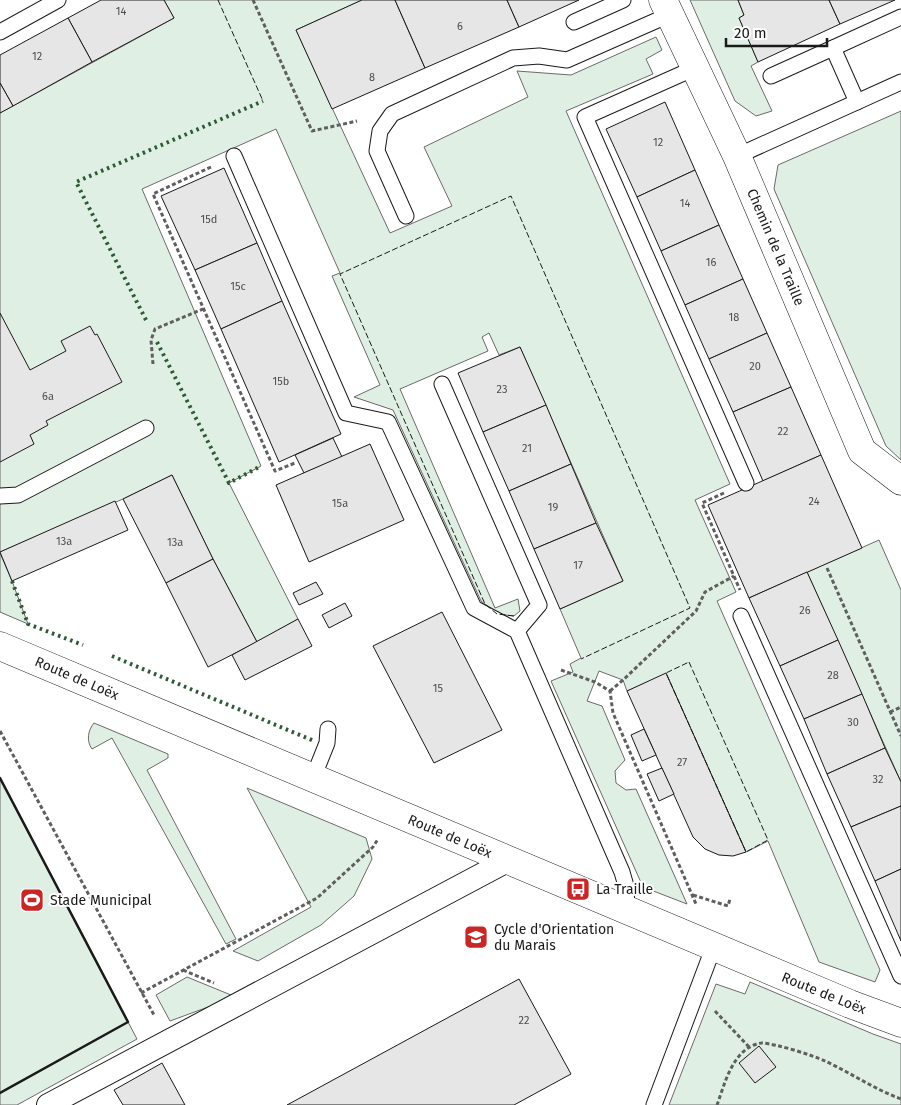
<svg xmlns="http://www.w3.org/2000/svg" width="901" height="1105" viewBox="0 0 901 1105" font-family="'Fira Sans',sans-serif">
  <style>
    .green { fill: #e0efe3; stroke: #6a6a6a }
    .building { fill: #e6e6e6; stroke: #1a1a1a }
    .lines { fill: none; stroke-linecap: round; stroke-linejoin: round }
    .service-casing { stroke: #1a1a1a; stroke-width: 17 }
    .pedestrian-casing { stroke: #1a1a1a; stroke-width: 24 }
    .minor-casing { stroke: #1a1a1a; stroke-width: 29 }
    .tertiary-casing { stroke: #1a1a1a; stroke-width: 29 }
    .path { stroke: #5f5f5f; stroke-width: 3; stroke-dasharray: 4 2.5; stroke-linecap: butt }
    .service { stroke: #fff; stroke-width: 15 }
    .pedestrian { stroke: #fff; stroke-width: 22 }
    .minor { stroke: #fff; stroke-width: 28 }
    .tertiary { stroke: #fff; stroke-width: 28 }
    .hedge { stroke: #2b5a34; stroke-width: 4; stroke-dasharray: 2.5 4; stroke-linecap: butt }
    .fence { stroke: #1a1a1a; stroke-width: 1; stroke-dasharray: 6 2.5; stroke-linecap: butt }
    .wall { stroke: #1a1a1a; stroke-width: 2.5 }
    .labels { text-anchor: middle; stroke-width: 4; stroke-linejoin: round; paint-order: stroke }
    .number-label { font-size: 11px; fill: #4d4d4d }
    .street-label { font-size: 14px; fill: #1a1a1a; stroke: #fff }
    .poi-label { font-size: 14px; fill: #1a1a1a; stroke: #fff; text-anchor: start }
  </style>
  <rect width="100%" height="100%" fill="#fff"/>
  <!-- green -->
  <g class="green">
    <path d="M164 0H362L296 30 390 233 452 206 424 147 528 97 517 71 571 75 656 37 662 50 646 59 653 74 566 111 730 484 695 500 736 592 717 601 880 970 875 982 819 962 768 841 746 852 666 674 627 691 623 680 599 671 587 701 602 706 625 760 615 771 616 783 626 790 636 789 687 904 643 887 551 681 573 672 570 664 581 658 560 609 623 581 520 347 499 355 489 333 482 337 488 351 400 389 495 608 518 599 520 611 514 616 497 614 481 601 393 410 354 397 380 385 332 276 340 273 276 129 142 189 261 466 229 483 298 619 257 642 213 559 172 475 123 499 0 552V113L174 18Z"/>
    <path d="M690 0H738L744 15 739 18 758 62 751 66 772 111 756 116 735 101Z"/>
    <path d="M901 111V460L886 446 774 189 778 165Z"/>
    <path d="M879 540 901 590V782L807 572Z"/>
    <path d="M0 553 12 581 28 624 0 612Z"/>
    <path d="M94 723 168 754V758L147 770 236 939 226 944 112 738 92 749C86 741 88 730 94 723Z"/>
    <path d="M0 778 137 1039 17 1105H0Z"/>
    <path d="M247 788 366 838 372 859 354 896 321 925 258 961 233 951 311 907Z"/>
    <path d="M187 977 231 995 227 1000 170 1021 156 995Z"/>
    <path d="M750 982 873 1034 901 1044V1105H669L716 984 745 994Z"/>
  </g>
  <!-- building -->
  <g class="building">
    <path d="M101 0H164L174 18 92 62 68 18Z"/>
    <path d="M362 0H395L425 68 332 109 296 30Z"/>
    <path d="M395 0H507L519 27 425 68Z"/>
    <path d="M507 0H579L519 27Z"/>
    <path d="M738 0H829L840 24 758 62 739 18 744 15Z"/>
    <path d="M829 0H895L840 24Z"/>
    <path d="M68 18 92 62 13 106 0 83V55Z"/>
    <path d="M0 83 13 106 0 113Z"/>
    <path d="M665 102 695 170 637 197 606 129Z"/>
    <path d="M224 168 257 243 195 270 161 196Z"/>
    <path d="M695 170 719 225 661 251 637 197Z"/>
    <path d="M719 225 743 279 685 305 661 251Z"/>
    <path d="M257 243 282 301 221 329 195 270Z"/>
    <path d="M743 279 767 333 709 359 685 305Z"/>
    <path d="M282 301 341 434 279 462 221 329Z"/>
    <path d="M0 313 30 370 66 351 61 341 90 326 95 335 97 334 122 382 46 421 48 425 30 435 34 444 0 462Z"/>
    <path d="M767 333 791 387 733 412 709 359Z"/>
    <path d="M520 347 546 405 483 432 458 373Z"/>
    <path d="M791 387 821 455 763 481 733 412Z"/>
    <path d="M546 405 571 464 509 491 483 432Z"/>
    <path d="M333 438 342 457 304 473 295 455Z"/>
    <path d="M370 444 404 520 309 562 276 485Z"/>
    <path d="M821 455 862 548 749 598 708 505Z"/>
    <path d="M571 464 596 523 534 549 509 491Z"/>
    <path d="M172 475 213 559 166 583 123 499Z"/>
    <path d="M115 501 128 530 12 581 0 552Z"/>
    <path d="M596 523 623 581 560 609 534 549Z"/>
    <path d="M213 559 257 642 208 667 166 583Z"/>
    <path d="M807 572 838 640 780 666 749 598Z"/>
    <path d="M316 582 323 594 299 605 293 593Z"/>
    <path d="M345 603 352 616 329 628 322 615Z"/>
    <path d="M442 612 502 730 434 763 373 646Z"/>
    <path d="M298 619 312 646 245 680 232 655Z"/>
    <path d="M838 640 862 694 804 719 780 666Z"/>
    <path d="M666 673 746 852 733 856 719 855 705 849 693 837 627 691Z"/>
    <path d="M862 694 885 748 827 774 804 719Z"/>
    <path d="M644 729 656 755 642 761 631 735Z"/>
    <path d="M885 748 901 782V806L851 827 827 774Z"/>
    <path d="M662 768 674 794 659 801 647 774Z"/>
    <path d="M901 806V869L875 881 851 827Z"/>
    <path d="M901 869V941L875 881Z"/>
    <path d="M519 979 571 1074 514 1105H287Z"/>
    <path d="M759 1046 776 1067 755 1083 739 1063Z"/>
    <path d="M162 1063 185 1105H123L114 1090Z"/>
  </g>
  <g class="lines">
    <!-- service casing -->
    <g class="service-casing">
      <g id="service">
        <path d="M574 22 623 0"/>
        <path d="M0 32 58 0"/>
        <path d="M695 68 585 117 746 483"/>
        <path d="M771 76 833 48"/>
        <path d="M857 102 833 48 901 17"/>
        <path d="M234 156 346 413 388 422 474 608 517 631 622 872 626 886 627 910"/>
        <path d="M737 156 901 82"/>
        <path d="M406 216 377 151 380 131 392 114 513 58 539 56 567 60 669 15"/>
        <path d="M442 384 539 605 517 631"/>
        <path d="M0 496 18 495 146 428"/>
        <path d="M741 616 901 976"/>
        <path d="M313 778 327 743 328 729"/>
        <path d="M654 1105 714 946"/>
      </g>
    </g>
    <!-- pedestrian casing -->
    <g class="pedestrian-casing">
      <path id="pedestrian" d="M48 1105 509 860"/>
    </g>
    <!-- minor casing -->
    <g class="minor-casing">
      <path id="minor" d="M663 0 737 156 862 451 901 481"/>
    </g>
    <!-- tertiary casing -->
    <g class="tertiary-casing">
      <path id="tertiary" d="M0 646 850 1004 901 1023"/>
    </g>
    <!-- path -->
    <g class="path">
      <path d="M253 0 312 131 357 121"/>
      <path d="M211 167 153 194 275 471 295 463"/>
      <path d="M153 364 151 340 155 329 203 309"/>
      <path d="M724 493 702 503 740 590"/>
      <path d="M827 568 901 736"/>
      <path d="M561 670 595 682 610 691 613 713 696 904"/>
      <path d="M610 691 623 680 696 611 705 592 734 576"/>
      <path d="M890 712 901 707"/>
      <path d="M0 731 154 1015"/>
      <path d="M693 895 728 906 730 899"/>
      <path d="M183 970 214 983"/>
      <path d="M141 993 317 898 373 847 378 839"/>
      <path d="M715 1011 749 1047"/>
      <path d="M717 1105C724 1086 730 1060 748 1048 751 1046 758 1043 762 1043 777 1044 812 1055 825 1061 851 1073 874 1089 901 1099"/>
    </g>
    <!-- service -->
    <use href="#service" class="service"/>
    <!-- pedestrian -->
    <use href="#pedestrian" class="pedestrian"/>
    <!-- minor -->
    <use href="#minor" class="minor"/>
    <!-- tertiary -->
    <use href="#tertiary" class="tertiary"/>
    <!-- hedge -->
    <g class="hedge">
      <path d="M146 320 76 182 263 101"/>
      <path d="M157 342 229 483 261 466"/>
      <path d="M12 581 28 624 83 645"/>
      <path d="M112 656 314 741"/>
    </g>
    <!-- fence -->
    <g class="fence">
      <path d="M218 0 263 101"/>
      <path d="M514 616 497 614 485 604 340 274 511 196 690 608 581 659"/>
      <path d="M689 662 768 840 746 852 666 673Z"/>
    </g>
    <!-- wall -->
    <path class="wall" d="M0 778 128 1022 0 1093"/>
  </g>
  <!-- icons -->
  <defs>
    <g id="bus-square" transform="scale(1.25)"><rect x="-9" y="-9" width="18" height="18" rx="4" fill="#c62828" stroke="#fff"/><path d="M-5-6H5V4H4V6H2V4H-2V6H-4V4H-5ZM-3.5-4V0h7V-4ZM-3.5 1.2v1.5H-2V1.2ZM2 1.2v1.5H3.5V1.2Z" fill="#fff"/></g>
    <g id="stadium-square" transform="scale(1.25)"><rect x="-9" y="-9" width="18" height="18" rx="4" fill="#c62828" stroke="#fff"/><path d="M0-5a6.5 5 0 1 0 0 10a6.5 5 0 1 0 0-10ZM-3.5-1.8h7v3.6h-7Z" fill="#fff"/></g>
    <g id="school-square" transform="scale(1.25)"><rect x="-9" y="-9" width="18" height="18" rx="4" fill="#c62828" stroke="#fff"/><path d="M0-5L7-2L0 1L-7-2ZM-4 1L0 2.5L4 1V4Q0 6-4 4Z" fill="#fff"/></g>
  </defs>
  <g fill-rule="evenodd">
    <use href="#bus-square" x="578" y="889"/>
    <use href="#stadium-square" x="32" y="900"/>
    <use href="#school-square" x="476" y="937"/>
  </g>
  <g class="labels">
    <!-- number labels -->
    <g class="number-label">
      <text x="121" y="15">14</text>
      <text x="460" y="30">6</text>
      <text x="37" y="60">12</text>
      <text x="372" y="81">8</text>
      <text x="658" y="146">12</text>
      <text x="685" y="207">14</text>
      <text x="209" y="223">15d</text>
      <text x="711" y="266">16</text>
      <text x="238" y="290">15c</text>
      <text x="734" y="321">18</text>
      <text x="755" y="370">20</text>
      <text x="281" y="385">15b</text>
      <text x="502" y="393">23</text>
      <text x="48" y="400">6a</text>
      <text x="783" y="435">22</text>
      <text x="527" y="452">21</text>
      <text x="814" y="505">24</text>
      <text x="340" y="507">15a</text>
      <text x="553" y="511">19</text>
      <text x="64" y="545">13a</text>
      <text x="175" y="546">13a</text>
      <text x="578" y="569">17</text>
      <text x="805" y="614">26</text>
      <text x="833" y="679">28</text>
      <text x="438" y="692">15</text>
      <text x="853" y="726">30</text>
      <text x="682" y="766">27</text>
      <text x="878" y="783">32</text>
      <text x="524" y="1024">22</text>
    </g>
    <!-- street labels -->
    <g class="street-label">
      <text transform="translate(776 247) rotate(67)" y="5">Chemin de la Traille</text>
      <text transform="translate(77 678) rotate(23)" y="5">Route de Loëx</text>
      <text transform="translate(450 836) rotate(23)" y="5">Route de Loëx</text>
      <text transform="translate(824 993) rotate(22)" y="5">Route de Loëx</text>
    </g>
    <!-- poi labels -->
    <g class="poi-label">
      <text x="596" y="894">La Traille</text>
      <text x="50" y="905">Stade Municipal</text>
      <text x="494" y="934">Cycle d'Orientation<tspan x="494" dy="16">du Marais</tspan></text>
    </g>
  </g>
  <!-- scale -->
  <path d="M726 38v8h101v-8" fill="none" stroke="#1a1a1a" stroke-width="2.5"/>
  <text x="734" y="38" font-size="15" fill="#1a1a1a" stroke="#ffffff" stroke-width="4" paint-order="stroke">20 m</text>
</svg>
